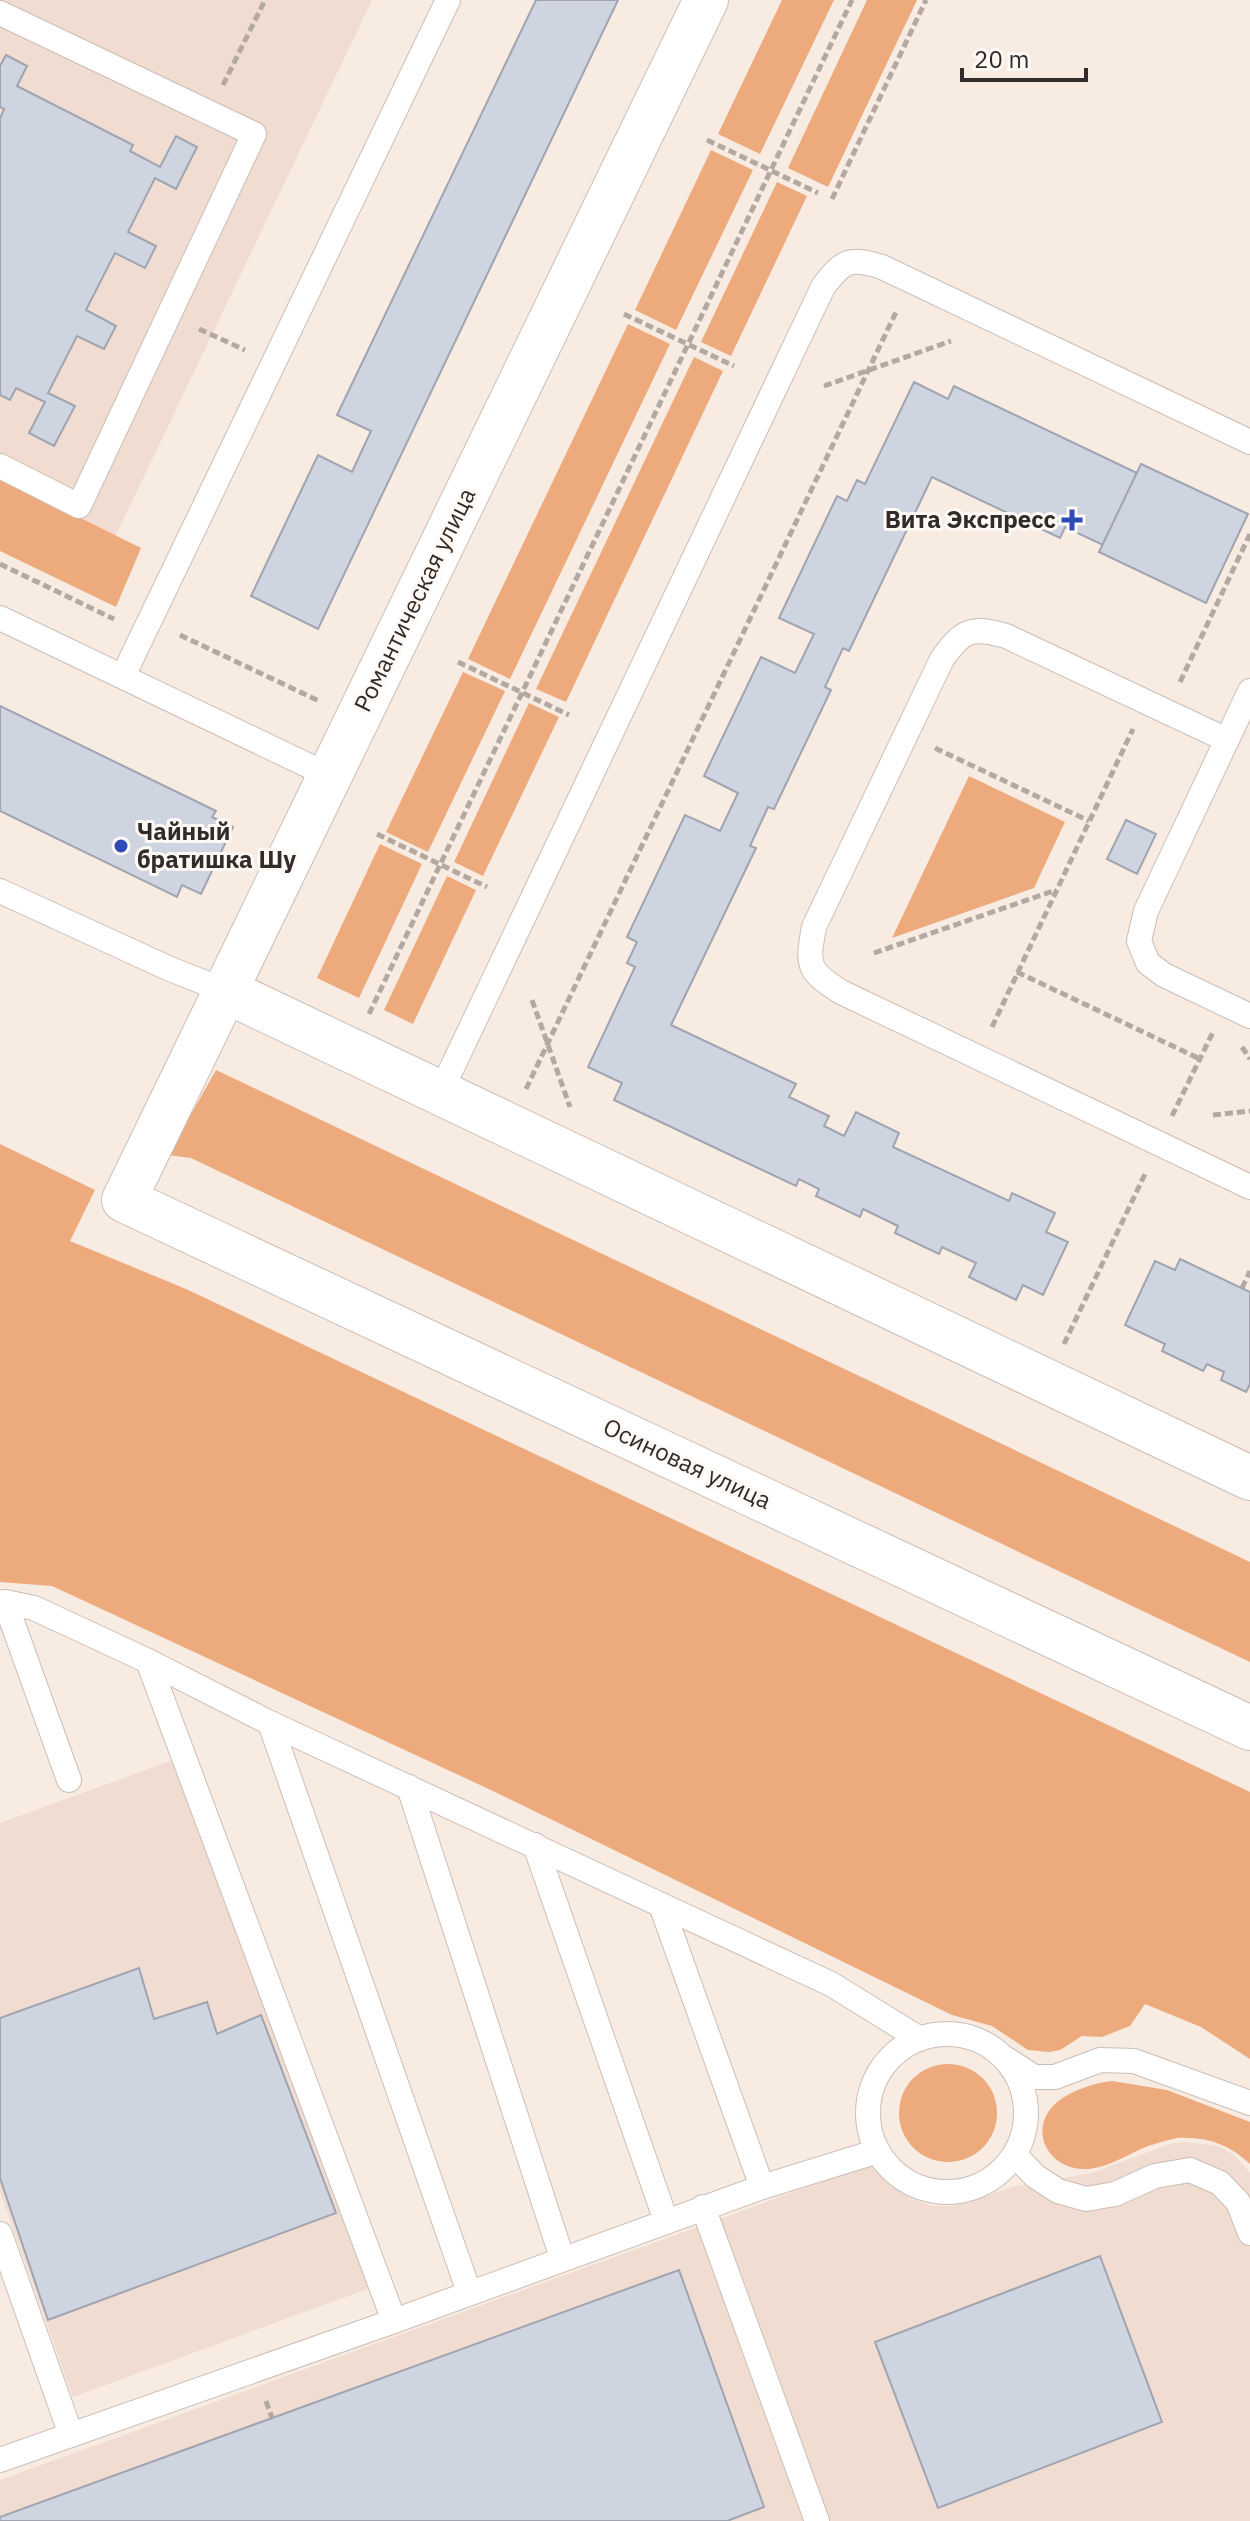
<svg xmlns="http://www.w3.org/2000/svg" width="1250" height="2521" viewBox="0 0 1250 2521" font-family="'IBM Plex Sans',sans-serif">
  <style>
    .built { fill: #f0dcd0 }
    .green { fill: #edab7d }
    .building { fill: #cfd4e1; stroke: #9fa4b0; stroke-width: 2 }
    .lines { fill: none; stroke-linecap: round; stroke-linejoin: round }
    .service-casing { stroke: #cbbeb6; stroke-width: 26 }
    .minor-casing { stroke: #cbbeb6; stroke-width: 46 }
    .path { stroke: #b3a9a2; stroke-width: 5; stroke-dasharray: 8 4; stroke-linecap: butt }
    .service { stroke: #fff; stroke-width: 24 }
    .minor { stroke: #fff; stroke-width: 44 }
    .poi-dot { fill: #2c4aba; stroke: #fff9f6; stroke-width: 3 }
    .labels { text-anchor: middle; stroke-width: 6; stroke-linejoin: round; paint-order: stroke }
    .poi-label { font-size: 24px; font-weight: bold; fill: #312c29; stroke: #fff9f6; text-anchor: end }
    .street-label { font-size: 24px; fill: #312c29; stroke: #fff9f6 }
  </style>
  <rect width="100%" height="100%" fill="#f7ebe2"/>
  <!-- built -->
  <g class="built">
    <path d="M0 0H372L104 560 0 510Z"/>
    <path d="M176 1759 370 2288 73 2397 0 2192V1823Z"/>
    <path d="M1184 2142 1217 2146 1234 2155 1250 2173V2521H0V2480L874 2163 882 2178 909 2198 931 2206H950L971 2202 1012 2187 1092 2173 1170 2144Z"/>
  </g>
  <!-- green -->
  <g class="green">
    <path d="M782 0H834L760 154 718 134Z"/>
    <path d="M867 0H917L828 187 788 168Z"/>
    <path d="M711 150 753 170 676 330 635 310Z"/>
    <path d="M777 182 807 196 731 356 701 342Z"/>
    <path d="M628 324 670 344 510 679 468 659Z"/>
    <path d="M694 357 723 371 566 702 536 689Z"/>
    <path d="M0 478 141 548 116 607 0 551Z"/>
    <path d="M463 672 505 691 428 852 386 832Z"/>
    <path d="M529 703 559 717 483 876 454 862Z"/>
    <path d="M969 776 1065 822 1034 888 892 938Z"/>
    <path d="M380 844 422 864 359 998 317 978Z"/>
    <path d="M447 876 476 890 413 1024 384 1010Z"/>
    <path d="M216 1070 1250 1562V1662L191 1158 168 1155Z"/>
    <path d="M0 1144 95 1190 70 1241 186 1289 1250 1792V2059L1201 2027 1145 2004 1130 2026 1102 2037 1082 2036 1060 2050 1049 2052 1028 2050 992 2026 952 2015 493 1791 52 1586 0 1582Z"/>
    <circle cx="948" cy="2113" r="49"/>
    <path d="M1112 2081 1167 2090 1250 2122V2164C1229 2144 1206 2136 1177 2138 1165 2141 1152 2144 1141 2149 1124 2157 1102 2170 1083 2169 1048 2168 1028 2130 1055 2104 1069 2091 1094 2083 1112 2081Z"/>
  </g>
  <!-- building -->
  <g class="building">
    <path d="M536 0H618L318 629 251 596 318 455 352 472 371 431 337 415Z"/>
    <path d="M6 55 27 66 17 86 133 145 130 151 160 167 176 136 197 147 176 189 155 178 128 232 156 246 145 268 115 253 86 310 116 326 104 349 77 336 48 393 75 406 54 446 29 433 45 402 16 388 10 400 0 395V119L4 109 0 107V66Z"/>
    <path d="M914 382 948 399 954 386 1137 473 1103 545 1065 527 1060 538 932 477 849 651 843 648 825 687 831 690 774 809 768 807 750 846 756 848 671 1025 796 1084 789 1097 829 1116 824 1126 844 1136 856 1112 899 1133 893 1147 1009 1201 1012 1193 1055 1213 1046 1232 1068 1242 1043 1295 1023 1285 1016 1300 969 1277 976 1263 942 1247 939 1254 895 1233 898 1226 863 1209 860 1217 816 1196 819 1189 799 1179 796 1186 614 1100 622 1083 588 1067 635 967 627 963 637 942 627 937 685 815 720 831 738 793 704 776 761 657 795 673 814 634 779 618 837 496 847 501 857 480 865 484Z"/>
    <path d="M1141 464 1248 514 1206 603 1099 552Z"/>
    <path d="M0 706 216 811 212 817 233 827 201 894 182 885 177 897 0 811Z"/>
    <path d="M1126 820 1156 834 1137 874 1107 859Z"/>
    <path d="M1180 1259 1250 1292V1384L1246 1392 1221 1380 1224 1372 1207 1364 1203 1371 1162 1351 1165 1344 1125 1325 1155 1261 1175 1270Z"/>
    <path d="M139 1968 154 2019 207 2002 217 2034 261 2015 336 2213 48 2320 0 2178V2018Z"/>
    <path d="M1100 2256 1162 2422 938 2508 875 2342Z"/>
    <path d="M679 2270 764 2507 727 2521H0V2517Z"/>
  </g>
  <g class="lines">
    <!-- service casing -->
    <g class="service-casing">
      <g id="service">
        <path d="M0 13 254 134 79 506 0 466"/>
        <path d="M0 618 330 776"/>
        <path d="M123 676 448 0"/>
        <path d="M1250 691 1146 911 1139 941 1148 963 1164 975 1250 1016"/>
        <path d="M1227 740 1006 636C970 626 963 630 942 659L814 927C807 965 807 971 841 992L1250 1187"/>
        <path d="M0 891 170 969 226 991"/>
        <path d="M440 1093 823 287C843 260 850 257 882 267L1250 442"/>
        <path d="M5 1602 69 1780"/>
        <path d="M0 1604 5 1602 34 1608 148 1661 270 1723 831 1984 920 2039"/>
        <path d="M148 1661 394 2321"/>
        <path d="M270 1723 469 2292"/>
        <path d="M409 1787 562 2258"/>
        <path d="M535 1845 666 2221"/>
        <path d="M661 1905 762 2187"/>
        <circle cx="947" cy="2113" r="79"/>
        <path d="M1008 2060 1034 2077H1055L1100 2060 1134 2061 1250 2103"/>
        <path d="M1015 2155 1035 2176 1058 2191 1086 2199 1115 2194 1155 2176 1190 2170 1220 2183 1238 2202 1250 2233"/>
        <path d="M703 2207 817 2521"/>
        <path d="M0 2234 71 2435"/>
        <path d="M0 2460 394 2321 762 2187 878 2151"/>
      </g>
    </g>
    <!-- minor casing -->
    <g class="minor-casing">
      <g id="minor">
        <path d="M706 0 124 1200 1250 1728"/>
        <path d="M226 991 1250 1478"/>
      </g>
    </g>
    <!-- path -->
    <g class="path">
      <path d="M223 85 265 0"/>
      <path d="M707 140 818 193"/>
      <path d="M832 199 926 0"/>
      <path d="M624 314 734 366"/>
      <path d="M199 329 245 350"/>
      <path d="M824 386 951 341"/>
      <path d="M0 564 114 619"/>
      <path d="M180 635 319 701"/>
      <path d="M458 662 569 715"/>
      <path d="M1180 682 1250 534"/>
      <path d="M935 748 1089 821"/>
      <path d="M377 834 487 887"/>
      <path d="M874 953 1056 890"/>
      <path d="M1017 972 1200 1059"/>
      <path d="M532 1000 570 1107"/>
      <path d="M369 1014 852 0"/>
      <path d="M992 1027 1133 729"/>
      <path d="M1242 1047 1250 1059"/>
      <path d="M526 1089 897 310"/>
      <path d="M1213 1115 1250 1111"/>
      <path d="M1172 1116 1213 1032"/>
      <path d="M1242 1288 1250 1271"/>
      <path d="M1064 1344 1146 1172"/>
      <path d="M266 2401 272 2418"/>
    </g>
    <!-- service -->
    <use href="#service" class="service"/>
    <!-- minor -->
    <use href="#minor" class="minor"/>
  </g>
  <!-- markers -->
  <g class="poi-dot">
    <path d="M1068 508h8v8h8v8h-8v8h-8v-8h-8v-8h8z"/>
    <circle cx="121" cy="846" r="8"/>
  </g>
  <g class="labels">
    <!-- poi labels -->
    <g class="poi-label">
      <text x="1056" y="528">Вита Экспресс</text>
      <text x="137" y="840" text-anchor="start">Чайный<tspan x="137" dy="28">братишка Шу</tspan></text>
    </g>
    <!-- street labels -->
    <g class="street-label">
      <text transform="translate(415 600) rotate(-64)" y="8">Романтическая улица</text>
      <text transform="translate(687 1464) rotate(25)" y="8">Осиновая улица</text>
    </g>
  </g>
  <!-- scale -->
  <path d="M962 68v12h124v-12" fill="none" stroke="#312c29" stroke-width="4"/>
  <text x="974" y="68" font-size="24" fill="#312c29" stroke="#fff9f6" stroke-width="6" paint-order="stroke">20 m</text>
</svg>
